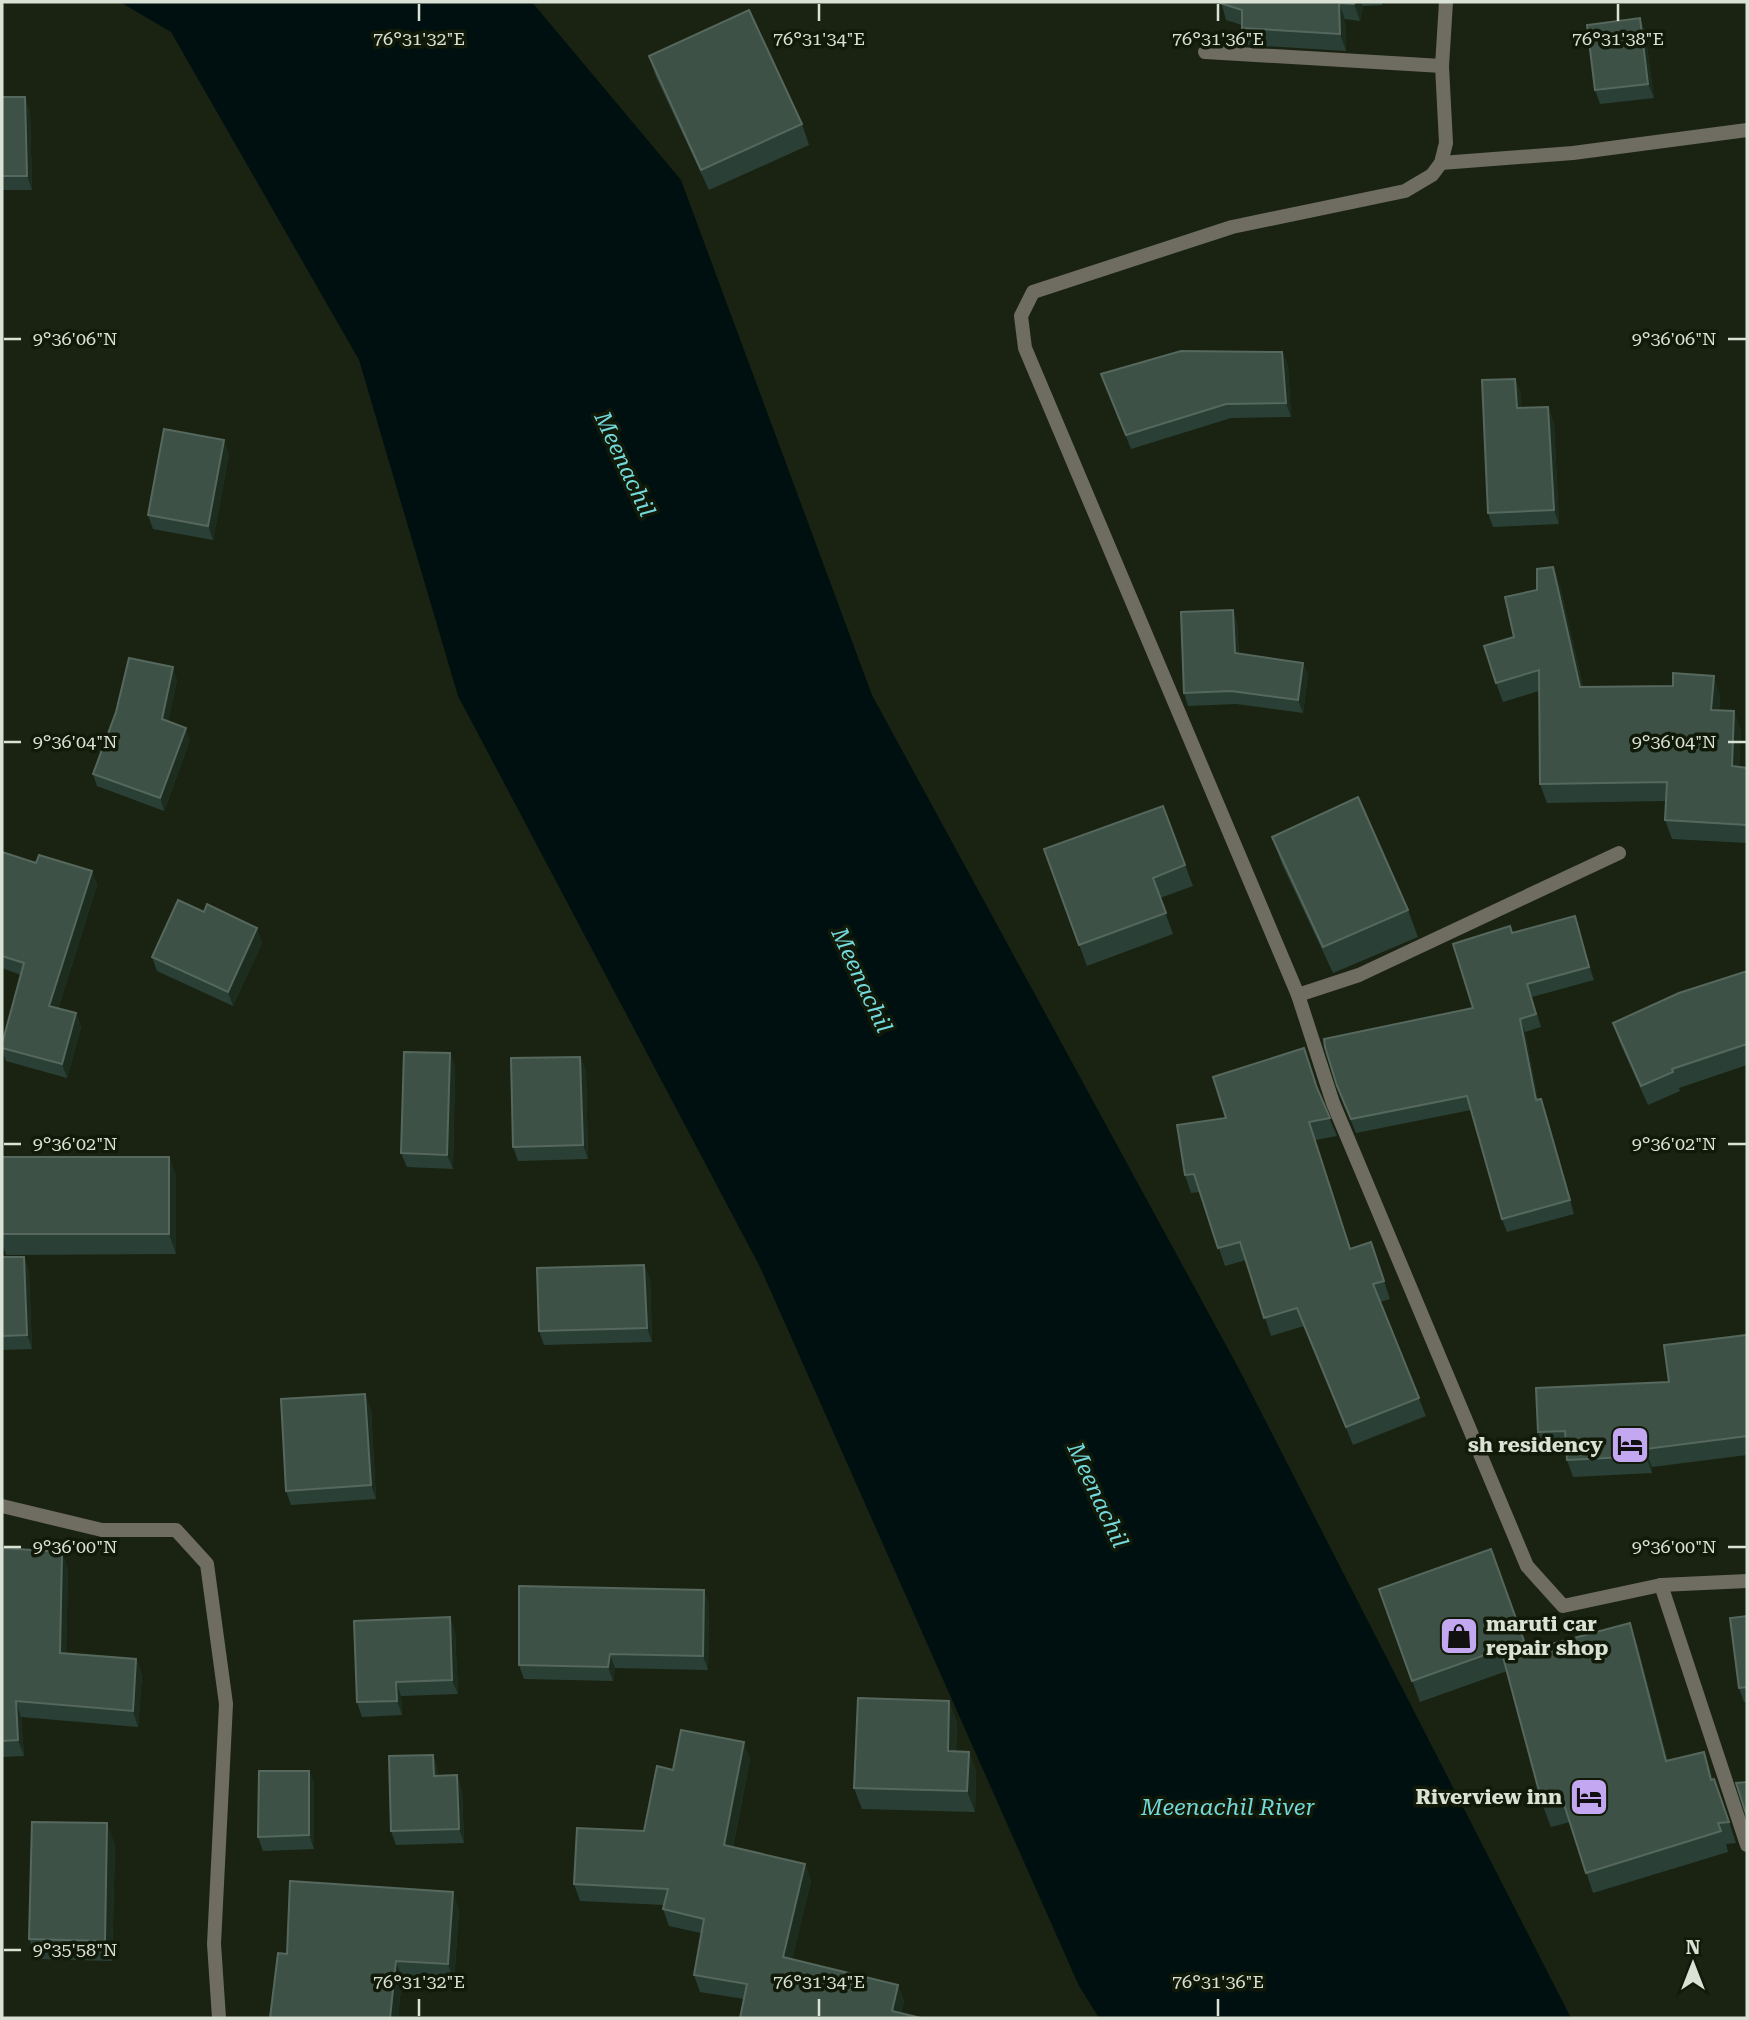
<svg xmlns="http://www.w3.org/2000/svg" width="1749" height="2020" viewBox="0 0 1749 2020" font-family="'Roboto Serif',serif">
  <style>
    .water { fill: #001011 }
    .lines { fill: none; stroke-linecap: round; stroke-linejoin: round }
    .service { stroke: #6f6c62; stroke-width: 14 }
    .minor { stroke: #6f6c62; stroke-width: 14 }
    .wall { fill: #2a4036 }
    .shaded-wall { fill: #1c2d20 }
    .building { fill: #3d5147; stroke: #56685d; stroke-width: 2 }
    .ticks { fill: none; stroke: #dae1d5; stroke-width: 2.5 }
    .labels { text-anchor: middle; stroke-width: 7; stroke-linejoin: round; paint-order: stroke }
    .poi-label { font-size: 21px; font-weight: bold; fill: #dae1d5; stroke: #111a08; text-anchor: end }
    .water-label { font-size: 23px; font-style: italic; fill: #74d9dd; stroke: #111a08 }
    .ticks-label { font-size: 18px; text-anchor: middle; fill: #dae1d5; stroke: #111a08; stroke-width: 7; stroke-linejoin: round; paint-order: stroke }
  </style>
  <rect width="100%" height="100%" fill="#1a2311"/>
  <!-- water -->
  <path class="water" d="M120 2H532L681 180 872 695 1239 1369 1571 2018H1099L1079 1986 760 1267 458 696 359 360 171 32Z"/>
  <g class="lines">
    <!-- service -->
    <g class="service">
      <path d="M1298 995 1359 975 1619 853"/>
      <path d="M1661 1585 1747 1845"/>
    </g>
    <!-- minor -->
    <g class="minor">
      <path d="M1446 2 1442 66 1446 143 1441 163 1432 175 1405 191 1232 227 1033 292 1021 316 1025 348 1298 995 1333 1103 1527 1566 1563 1606 1661 1585 1747 1581"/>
      <path d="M1205 52 1442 66"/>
      <path d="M1441 163 1573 153 1747 130"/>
      <path d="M2 1506 102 1530H176L207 1564 226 1704 214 1944 219 2018"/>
    </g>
  </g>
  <!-- wall -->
  <g class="wall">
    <path d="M1221 2H1382V5L1363 6 1360 21 1345 19 1346 51 1248 45 1242 28V25L1226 20Z"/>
    <path d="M1640 18 1645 32 1654 98 1600 104 1595 90Z"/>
    <path d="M649 56 802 124 809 145 709 190 656 77Z"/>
    <path d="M2 97 30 111 32 190H2Z"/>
    <path d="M1282 352 1288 366 1291 417 1231 418 1131 449 1101 374Z"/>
    <path d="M1521 393V408L1554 422 1559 524 1493 527 1488 513Z"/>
    <path d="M229 454 213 540 153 529 148 515Z"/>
    <path d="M1560 586 1583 687 1720 695 1719 710 1741 730 1739 767 1747 768V843L1672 839 1665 820 1666 801 1547 803 1540 784 1539 691 1503 702 1496 683 1514 637Z"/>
    <path d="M1237 622 1239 654 1303 663 1308 675 1303 713 1236 704 1188 706 1184 693Z"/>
    <path d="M177 680 168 721 190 740 164 811 97 786 93 774Z"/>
    <path d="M1163 806 1193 886 1160 898 1173 934 1087 966 1044 849Z"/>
    <path d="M1272 837 1408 910 1418 937 1333 973 1282 864Z"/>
    <path d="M2 852 36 863 92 871 97 885 58 1009 76 1013 81 1027 67 1078 6 1061 2 1050V1044L21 975 2 968Z"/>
    <path d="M1579 930 1594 980 1532 997 1541 1027 1525 1032 1538 1099 1546 1112 1574 1214 1507 1232 1502 1219 1471 1110 1356 1133 1337 1086 1473 1008 1512 933Z"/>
    <path d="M262 943 233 1006 157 971 152 957Z"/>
    <path d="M1747 971V1065L1679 1088 1680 1091 1648 1105 1620 1043 1613 1023Z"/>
    <path d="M1304 1048 1320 1096 1337 1136 1315 1140 1351 1249 1371 1242 1390 1299 1380 1302 1426 1416 1353 1445 1304 1326 1271 1336 1246 1260 1225 1266 1200 1192 1191 1193 1185 1175 1226 1118Z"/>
    <path d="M450 1053 455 1067 453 1169 407 1167 401 1153Z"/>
    <path d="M580 1057 586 1071 588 1159 518 1161 513 1147Z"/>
    <path d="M2 1157H169L176 1177V1254L6 1255 2 1243Z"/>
    <path d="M2 1257H24L29 1271 32 1349 2 1350Z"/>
    <path d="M644 1265 650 1279 652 1342 544 1345 539 1331Z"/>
    <path d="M1747 1335V1455L1652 1467V1473L1573 1477 1567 1460 1566 1449 1544 1450 1538 1432 1669 1382Z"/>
    <path d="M371 1409 376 1499 291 1505 286 1491Z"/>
    <path d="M2 1548 68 1568 66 1654 136 1659 142 1675 138 1727 21 1717 24 1756 2 1757Z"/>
    <path d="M1491 1549 1527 1650 1637 1644 1668 1761 1704 1752 1713 1779 1722 1800 1736 1843 1726 1844 1728 1852 1593 1893 1570 1822 1551 1827 1543 1806 1507 1671 1420 1702 1379 1589Z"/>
    <path d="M709 1604 708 1670 615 1668 613 1681 524 1679 519 1665Z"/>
    <path d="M1747 1616V1702H1744L1739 1688Z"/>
    <path d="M455 1631 458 1694 401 1696 402 1715 362 1717 357 1702Z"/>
    <path d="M957 1722 956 1751 969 1752 976 1772 975 1812 862 1809 854 1788Z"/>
    <path d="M750 1759 733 1847 805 1864 811 1881 792 1959 898 1985 904 2002 901 2013 744 1999 700 1992 694 1975 701 1933 669 1926 663 1909 664 1905 580 1901 574 1884 644 1831Z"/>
    <path d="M438 1769V1775L462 1789 464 1843 396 1845 391 1831Z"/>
    <path d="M309 1771 314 1785V1849L263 1851 258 1837Z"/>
    <path d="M115 1844 112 1961 37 1959 29 1939Z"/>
    <path d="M459 1909 454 1982 402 1978 398 2018H270L287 1954Z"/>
  </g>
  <!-- shaded-wall -->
  <g class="shaded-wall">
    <path d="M1355 2H1361L1363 6 1360 21 1354 4Z"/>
    <path d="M1339 3 1345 19 1346 51 1340 34Z"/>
    <path d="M1640 18 1645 32 1654 98 1648 84Z"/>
    <path d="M25 97 30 111 32 190 27 176Z"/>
    <path d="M1282 352 1288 366 1291 417 1286 403Z"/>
    <path d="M1515 379 1521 393 1522 422 1517 408Z"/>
    <path d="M1548 407 1554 422 1559 524 1554 510Z"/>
    <path d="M224 440 229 454 213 540 208 526Z"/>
    <path d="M1553 567 1560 586 1587 706 1580 687Z"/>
    <path d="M1233 610 1237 622 1239 666 1235 653Z"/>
    <path d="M1303 663 1308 675 1303 713 1298 700Z"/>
    <path d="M173 667 177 680 166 732 162 719Z"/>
    <path d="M1714 676 1720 695 1718 729 1711 710Z"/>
    <path d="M1734 711 1741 730 1738 785 1732 766Z"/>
    <path d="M186 728 190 740 164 811 160 798Z"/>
    <path d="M92 871 97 885 54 1021 49 1006Z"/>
    <path d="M1575 916 1579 930 1594 980 1589 967Z"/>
    <path d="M257 928 262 943 233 1006 228 992Z"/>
    <path d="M76 1013 81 1027 67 1078 62 1064Z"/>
    <path d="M1520 1019 1525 1032 1541 1113 1536 1100Z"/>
    <path d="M450 1053 455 1067 453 1169 447 1155Z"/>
    <path d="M580 1057 586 1071 588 1159 583 1145Z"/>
    <path d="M1541 1099 1546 1112 1574 1214 1570 1200Z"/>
    <path d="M1309 1122 1315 1140 1357 1268 1350 1249Z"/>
    <path d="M169 1157 176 1177V1254L169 1234Z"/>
    <path d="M24 1257 29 1271 32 1349 27 1335Z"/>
    <path d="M644 1265 650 1279 652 1342 647 1328Z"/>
    <path d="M365 1394 371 1409 376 1499 371 1485Z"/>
    <path d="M1645 1449 1652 1467V1473L1646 1456Z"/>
    <path d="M62 1552 68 1568 66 1669 60 1653Z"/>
    <path d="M704 1590 709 1604 708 1670 703 1656Z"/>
    <path d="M450 1617 455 1631 458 1694 452 1680Z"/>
    <path d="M1630 1623 1637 1644 1674 1782 1666 1761Z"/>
    <path d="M610 1654 615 1668 613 1681 608 1667Z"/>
    <path d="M136 1659 142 1675 138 1727 133 1711Z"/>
    <path d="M396 1682 401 1696 402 1715 397 1701Z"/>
    <path d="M16 1701 21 1717 24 1756 18 1740Z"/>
    <path d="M949 1701 957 1722 955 1772 948 1751Z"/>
    <path d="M744 1742 750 1759 730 1861 724 1845Z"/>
    <path d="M969 1752 976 1772 975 1812 967 1791Z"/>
    <path d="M1704 1752 1711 1772 1718 1800 1711 1780Z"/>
    <path d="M433 1755 438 1769 439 1790 434 1776Z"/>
    <path d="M309 1771 314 1785V1849L309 1835Z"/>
    <path d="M457 1775 462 1789 464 1843 459 1829Z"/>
    <path d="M107 1823 115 1844 112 1961 105 1941Z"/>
    <path d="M805 1864 811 1881 789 1974 783 1957Z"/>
    <path d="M453 1892 459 1909 454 1982 448 1964Z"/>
    <path d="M396 1961 402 1978 398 2018H390Z"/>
    <path d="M898 1985 904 2002 900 2018 892 2011Z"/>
  </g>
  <!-- building -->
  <g class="building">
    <path d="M1221 2H1355L1354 4 1339 3 1340 34 1242 28V10L1220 3Z"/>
    <path d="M749 10 802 124 701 170 649 56Z"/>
    <path d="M1640 18 1648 84 1595 90 1587 25Z"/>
    <path d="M2 97H25L27 176H2Z"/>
    <path d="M1181 351 1282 352 1286 403 1226 404 1126 435 1101 374Z"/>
    <path d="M1515 379 1517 408 1548 407 1554 510 1488 513 1482 380Z"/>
    <path d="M164 429 224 440 208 526 148 515Z"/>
    <path d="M1553 567 1580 687 1673 686V673L1714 676 1711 710 1734 711 1732 766 1747 768V825L1665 820 1667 782 1540 784 1539 670 1496 683 1484 646 1514 637 1505 597 1537 590V569Z"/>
    <path d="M1233 610 1235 653 1303 663 1298 700 1231 691 1184 693 1181 612Z"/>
    <path d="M129 658 173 667 162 719 186 728 160 798 93 774 116 712Z"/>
    <path d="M1358 797 1408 910 1323 947 1272 837Z"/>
    <path d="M1163 806 1185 865 1153 878 1166 913 1079 945 1044 849Z"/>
    <path d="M2 852 36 863 39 855 92 871 49 1006 76 1013 62 1064 2 1048V1044L24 963 2 956Z"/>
    <path d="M178 900 204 912 207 904 257 928 228 992 152 957Z"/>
    <path d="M1575 916 1589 967 1527 984 1536 1014 1520 1019 1536 1100 1541 1099 1570 1200 1502 1219 1467 1096 1351 1119 1337 1086 1325 1047 1324 1039 1473 1008 1453 944 1510 926 1512 933Z"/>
    <path d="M1747 971V1044L1672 1069 1673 1072 1641 1086 1613 1023 1679 993Z"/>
    <path d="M1304 1048 1317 1088 1330 1118 1309 1122 1350 1249 1371 1242 1384 1281 1373 1284 1419 1398 1346 1427 1297 1308 1264 1318 1240 1242 1218 1248 1194 1174 1185 1175 1177 1125 1226 1118 1213 1077Z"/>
    <path d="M404 1052 450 1053 447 1155 401 1153Z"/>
    <path d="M580 1057 583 1145 513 1147 511 1058Z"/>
    <rect x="2" y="1157" width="167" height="77"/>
    <path d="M2 1257H24L27 1335 2 1336Z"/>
    <path d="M644 1265 647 1328 539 1331 537 1268Z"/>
    <path d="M1747 1335V1436L1645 1449 1646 1456 1567 1460 1565 1431 1538 1432 1536 1388 1669 1382 1664 1345Z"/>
    <path d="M365 1394 371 1485 286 1491 281 1399Z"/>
    <path d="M2 1548 62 1552 60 1653 136 1659 133 1711 16 1701 18 1740 2 1741Z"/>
    <path d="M1491 1549 1524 1641 1412 1681 1379 1589Z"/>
    <path d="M519 1586 704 1590 703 1656 610 1654 608 1667 519 1665Z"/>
    <path d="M1747 1616V1687L1739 1688 1730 1618Z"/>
    <path d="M450 1617 452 1680 396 1682 397 1701 357 1702 354 1621Z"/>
    <path d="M1630 1623 1666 1761 1704 1752 1711 1780 1714 1779 1729 1822 1718 1823 1721 1831 1586 1873 1563 1801 1543 1806 1503 1657Z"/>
    <path d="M858 1698 949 1701 948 1751 969 1752 967 1791 854 1788Z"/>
    <path d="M681 1730 744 1742 724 1845 805 1864 783 1957 898 1985 892 2011 921 2018H740L747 1984 694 1975 704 1919 663 1909 668 1889 574 1884 577 1828 644 1831 657 1766 673 1770Z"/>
    <path d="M433 1755 434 1776 457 1775 459 1829 391 1831 389 1756Z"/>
    <path d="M259 1771H309V1835L258 1837Z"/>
    <path d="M1747 1782V1817L1736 1783Z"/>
    <path d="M32 1822 107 1823 105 1941 29 1939Z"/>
    <path d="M290 1881 453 1892 448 1964 396 1961 390 2018H270L278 1953 287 1954Z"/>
  </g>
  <!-- ticks -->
  <path class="ticks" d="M419 4V21M819 4V21M1218 4V21M1618 4V21M4 339H21M1728 339H1746M4 742H21M1728 742H1746M4 1144H21M1728 1144H1746M4 1547H21M1728 1547H1746M4 1950H21M419 1999V2016M819 1999V2016M1218 1999V2016"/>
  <!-- icons -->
  <defs>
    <g id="hotel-square" transform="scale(2.0125)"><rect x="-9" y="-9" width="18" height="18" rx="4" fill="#c4a7f1" stroke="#111a08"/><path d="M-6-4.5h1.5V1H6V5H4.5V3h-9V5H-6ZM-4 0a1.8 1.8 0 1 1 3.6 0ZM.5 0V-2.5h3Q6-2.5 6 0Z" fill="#111"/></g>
    <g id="shop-square" transform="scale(2.0125)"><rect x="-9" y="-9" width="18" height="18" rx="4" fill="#c4a7f1" stroke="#111a08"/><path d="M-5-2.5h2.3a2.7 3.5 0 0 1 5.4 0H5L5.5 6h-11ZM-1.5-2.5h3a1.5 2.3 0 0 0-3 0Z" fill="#111"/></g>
  </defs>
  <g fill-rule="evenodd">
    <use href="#hotel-square" x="1630" y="1445"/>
    <use href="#shop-square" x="1459" y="1636"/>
    <use href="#hotel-square" x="1589" y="1797"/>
  </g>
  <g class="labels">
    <!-- poi labels -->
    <g class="poi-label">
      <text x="1603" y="1452">sh residency</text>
      <text x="1486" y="1631" text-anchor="start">maruti car<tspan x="1486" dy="24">repair shop</tspan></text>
      <text x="1562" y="1804">Riverview inn</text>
    </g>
    <!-- water labels -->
    <g class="water-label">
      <text transform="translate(625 464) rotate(65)" y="8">Meenachil</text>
      <text transform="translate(862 980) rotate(65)" y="8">Meenachil</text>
      <text transform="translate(1098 1495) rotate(65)" y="8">Meenachil</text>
      <text x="1228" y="1815">Meenachil River</text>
    </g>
  </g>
  <g class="ticks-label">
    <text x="419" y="45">76°31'32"E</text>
    <text x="819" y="45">76°31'34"E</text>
    <text x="1218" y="45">76°31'36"E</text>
    <text x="1618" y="45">76°31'38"E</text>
    <text x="75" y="345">9°36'06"N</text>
    <text x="1674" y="345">9°36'06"N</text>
    <text x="75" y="748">9°36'04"N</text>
    <text x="1674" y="748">9°36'04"N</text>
    <text x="75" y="1150">9°36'02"N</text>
    <text x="1674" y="1150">9°36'02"N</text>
    <text x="75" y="1553">9°36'00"N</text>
    <text x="1674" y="1553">9°36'00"N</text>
    <text x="75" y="1956">9°35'58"N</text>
    <text x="419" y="1988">76°31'32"E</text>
    <text x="819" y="1988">76°31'34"E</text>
    <text x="1218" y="1988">76°31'36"E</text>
  </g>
  <!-- border -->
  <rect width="1749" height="2020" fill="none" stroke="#dae1d5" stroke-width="7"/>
  <!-- north arrow -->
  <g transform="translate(1693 1964)" stroke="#111a08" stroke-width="5" paint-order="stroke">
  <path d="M0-5L12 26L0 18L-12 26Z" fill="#dae1d5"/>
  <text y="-10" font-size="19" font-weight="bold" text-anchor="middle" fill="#dae1d5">N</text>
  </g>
</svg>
